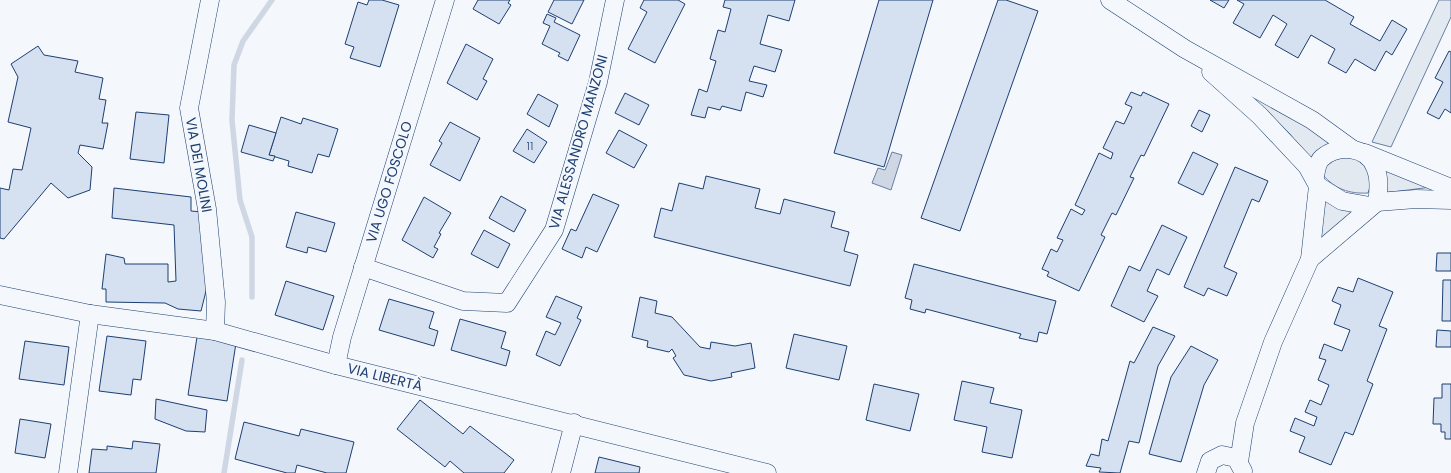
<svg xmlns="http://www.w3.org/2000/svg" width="1451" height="473" viewBox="0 0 1451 473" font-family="Poppins,sans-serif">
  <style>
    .green { fill: #e3e9f0; stroke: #687fa3 }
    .water { fill: #cfd7e4; stroke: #687fa3 }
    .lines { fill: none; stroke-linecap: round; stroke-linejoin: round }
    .stream { stroke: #cfd7e4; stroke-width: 5.5 }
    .building { fill: #d5e0f0; stroke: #1d3f73 }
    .street-casing { stroke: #1d3f73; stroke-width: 19 }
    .street { stroke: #f4f7fb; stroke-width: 18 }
    .labels { text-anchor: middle; stroke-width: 4; stroke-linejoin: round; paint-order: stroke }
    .number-label { font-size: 11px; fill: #4b6792 }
    .street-label { font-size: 14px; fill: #1d3f73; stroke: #f4f7fb }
  </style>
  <rect width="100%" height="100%" fill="#f4f7fb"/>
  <!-- green -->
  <g class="green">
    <path d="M1439 0H1451V17L1391 147 1372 142Z"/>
    <path d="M1244 87 1332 142 1312 163 1290 134 1244 91Z"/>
    <path d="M1350 155 1365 164 1372 182 1368 193C1349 194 1335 189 1323 175L1327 163Z"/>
    <path d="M1383 168 1432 187 1384 193Z"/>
    <path d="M1320 196 1354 210 1321 239Z"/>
  </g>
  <!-- water -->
  <path class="water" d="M892 152 902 155 891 190 872 183 878 168 885 170Z"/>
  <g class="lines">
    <!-- stream -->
    <g class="stream">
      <path d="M252 297V237L240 200 232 120 234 65 243 41 272 0"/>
      <path d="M224 473 242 360"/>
    </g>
  </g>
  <!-- building -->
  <g class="building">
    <path d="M369 0H382L399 5 380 67 350 58 354 47 345 44 358 2 367 5Z"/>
    <path d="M478 0H510L508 3 511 5 499 24 473 9Z"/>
    <path d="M554 0H584L572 24 548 12Z"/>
    <path d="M644 0H678L685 4 655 63 628 49 647 12 640 8Z"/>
    <path d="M725 0H795L789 21 768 15 760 44 782 50 775 72 754 66 749 81 767 85 763 97 746 92 741 111 722 106 720 110 708 107 705 118 691 115 699 89 707 92 716 61 710 59 718 30 725 32 731 9 723 7Z"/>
    <path d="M879 0H933L884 167 834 153Z"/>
    <path d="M998 0H1006L1038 11 960 231 921 218Z"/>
    <path d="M1210 0H1229L1224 8Z"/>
    <path d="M1237 0H1325L1354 17 1350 24 1380 41 1392 20 1407 29 1392 55 1386 51 1375 71 1355 59 1346 73 1328 63 1335 49 1311 35 1298 58 1275 45 1287 24 1273 15 1260 38 1233 23 1244 4Z"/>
    <path d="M547 14 556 18 554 22 580 35 568 61 558 56 560 53 542 44 550 26 543 23Z"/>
    <path d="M466 44 493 59 483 79 487 81 477 100 447 83Z"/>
    <path d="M38 46 44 55 78 61 75 72 103 78 99 99 106 100 102 123H108L103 149 80 145 78 153 92 167 90 190 68 198 51 183 4 239 0 238V188L9 190 13 169 22 170 31 128 8 122 18 77 11 64Z"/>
    <path d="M1449 51 1451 52V113L1445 109 1439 119 1427 113 1443 82 1435 78Z"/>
    <path d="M1131 92 1141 96 1143 92 1169 104 1144 156 1141 155 1130 177 1134 178 1116 215 1112 213 1101 235 1105 237 1079 291 1047 276 1049 272 1042 269 1051 249 1057 252 1063 240 1057 238 1071 209 1082 215 1085 210 1075 205 1099 153 1111 159 1113 153 1103 148 1116 121 1124 124 1132 107 1125 104Z"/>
    <path d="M625 93 649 105 639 125 615 113Z"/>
    <path d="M538 94 558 105 549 127 527 114Z"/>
    <path d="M1199 110 1210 115 1202 132 1191 126Z"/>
    <path d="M136 112 169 115 164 163 130 159Z"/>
    <path d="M281 117 301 124 303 118 338 129 329 157 318 154 312 173 288 166 289 161 269 155Z"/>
    <path d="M450 122 480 138 460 181 430 165 442 143 439 141Z"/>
    <path d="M249 125 276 133 269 155 275 156 273 161 241 152Z"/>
    <path d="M527 129 547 142 534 163 513 151Z"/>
    <path d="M619 130 647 145 634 168 606 153Z"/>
    <path d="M1193 152 1218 164 1203 195 1178 183Z"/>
    <path d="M1235 167 1268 181 1259 202 1252 199 1224 267 1237 273 1227 296 1208 288 1204 296 1184 287Z"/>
    <path d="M706 176 760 189 755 208 780 214 784 199 835 212 831 227 849 232 844 251 858 255 850 286 654 237 661 208 672 211 679 183 703 189Z"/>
    <path d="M114 188 191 197V211L203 212 207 287 201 311 178 309 165 303 106 302V289H102L106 254 124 258 125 264H168V282L176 281 174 225 112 218Z"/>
    <path d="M593 194 619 205 597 252 586 247 582 258 562 249 571 229 576 231Z"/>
    <path d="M501 196 526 210 514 232 489 218Z"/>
    <path d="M424 197 451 213 439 233 441 234 434 247 438 249 433 258 402 240Z"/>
    <path d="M296 212 335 223 326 252 308 247 307 253 286 247Z"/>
    <path d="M1162 225 1187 237 1169 275 1157 269 1147 291 1158 296 1144 322 1111 306 1129 266 1140 271Z"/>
    <path d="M484 230 510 244 498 268 471 254Z"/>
    <path d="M1437 253H1451V271H1436Z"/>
    <path d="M914 264 1056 301 1047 334 1039 332 1037 342 1019 338 1021 334 926 309 925 313 910 309 912 300 905 298Z"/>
    <path d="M1358 278 1393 292 1379 326 1387 329 1367 381 1373 384 1353 435 1345 432 1331 465 1299 452 1305 437 1290 431 1295 418 1314 426 1317 417 1305 412 1310 400 1321 405 1329 385 1318 380 1326 360 1319 358 1324 344 1342 351 1350 330 1334 324 1341 305 1332 301 1338 287 1353 292Z"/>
    <path d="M1443 280H1451V321H1442Z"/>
    <path d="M286 281 334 296 323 330 275 315Z"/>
    <path d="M556 296 582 307 577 318 581 320 560 366 536 355 546 331 555 335 561 323 546 317Z"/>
    <path d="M640 297 657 301 655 313 672 317 700 347 710 349 711 342 735 346 751 343 755 368 731 373 732 377 711 381 684 375 673 358 676 356 672 349 669 352 647 347 648 341 632 337Z"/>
    <path d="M389 299 434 312 429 328 438 331 434 346 379 330Z"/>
    <path d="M460 319 506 332 501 348 510 351 506 366 451 350Z"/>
    <path d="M1153 327 1175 336 1158 366 1139 443 1129 441 1120 473 1099 472 1101 468 1086 466 1091 454 1099 456 1102 439 1108 441 1130 361 1134 363Z"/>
    <path d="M1437 330 1451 331V347H1436Z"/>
    <path d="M794 334 847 346 839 380 786 368Z"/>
    <path d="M107 336 146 341 141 380 133 379 131 395 99 391Z"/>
    <path d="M197 337 236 343 227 401 188 395Z"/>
    <path d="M25 341 69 347 64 385 19 379Z"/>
    <path d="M1191 346 1218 360 1204 385 1181 462 1149 454 1171 377Z"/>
    <path d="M962 381 994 388 990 403 1022 410 1012 458 982 452 987 427 954 420Z"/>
    <path d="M874 384 919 394 910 431 866 420Z"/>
    <path d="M1442 384H1451V439H1445V432H1441V424H1433L1434 398H1442Z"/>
    <path d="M156 399 207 410 205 432 186 431 155 419Z"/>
    <path d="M420 400 463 434 470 426 514 460 504 473H464L450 461 445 467 397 429Z"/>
    <path d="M20 419 51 424 45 458 15 453Z"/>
    <path d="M244 422 299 436 301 429 354 442 346 473H327L297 465 295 473H287L235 459Z"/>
    <path d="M133 441 160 444 156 473H89L92 449 107 450V446L132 449Z"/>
    <path d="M599 457 640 467 639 473H595Z"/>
  </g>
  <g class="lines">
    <!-- street casing -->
    <g class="street-casing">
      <g id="street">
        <path d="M210 0 189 108 207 209 216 302 215 331"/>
        <path d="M1110 0 1185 49 1312 120 1352 149"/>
        <path d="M1211 72 1260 116 1307 166 1318 186 1342 201 1370 206"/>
        <path d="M1365 153 1451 188"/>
        <path d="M1377 202 1416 199 1451 200"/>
        <path d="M1310 259 1377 202C1379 190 1380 178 1375 167 1367 146 1337 144 1322 158 1317 162 1316 171 1315 176"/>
        <path d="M363 267 463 301 507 303 554 230 598 82 615 0"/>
        <path d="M0 295 90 314 215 331 336 365 767 473"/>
        <path d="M336 365 342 337 445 0"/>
        <path d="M1239 462 1245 423 1273 342 1310 259 1318 186"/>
        <path d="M68 473 90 314"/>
        <path d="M561 473 574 423"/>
        <path d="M1206 473 1210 461 1222 455 1236 458 1243 471"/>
      </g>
    </g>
    <!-- street -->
    <use href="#street" class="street"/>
  </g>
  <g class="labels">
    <!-- number labels -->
    <g class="number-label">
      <text x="530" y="150">11</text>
    </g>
    <!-- street labels -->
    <g class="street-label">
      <text transform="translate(578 142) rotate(-74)" y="5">VIA ALESSANDRO MANZONI</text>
      <text transform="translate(199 165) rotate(80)" y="5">VIA DEI MOLINI</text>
      <text transform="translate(389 182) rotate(-73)" y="5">VIA UGO FOSCOLO</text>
      <text transform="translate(385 377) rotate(14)" y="5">VIA LIBERTÀ</text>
    </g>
  </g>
</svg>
